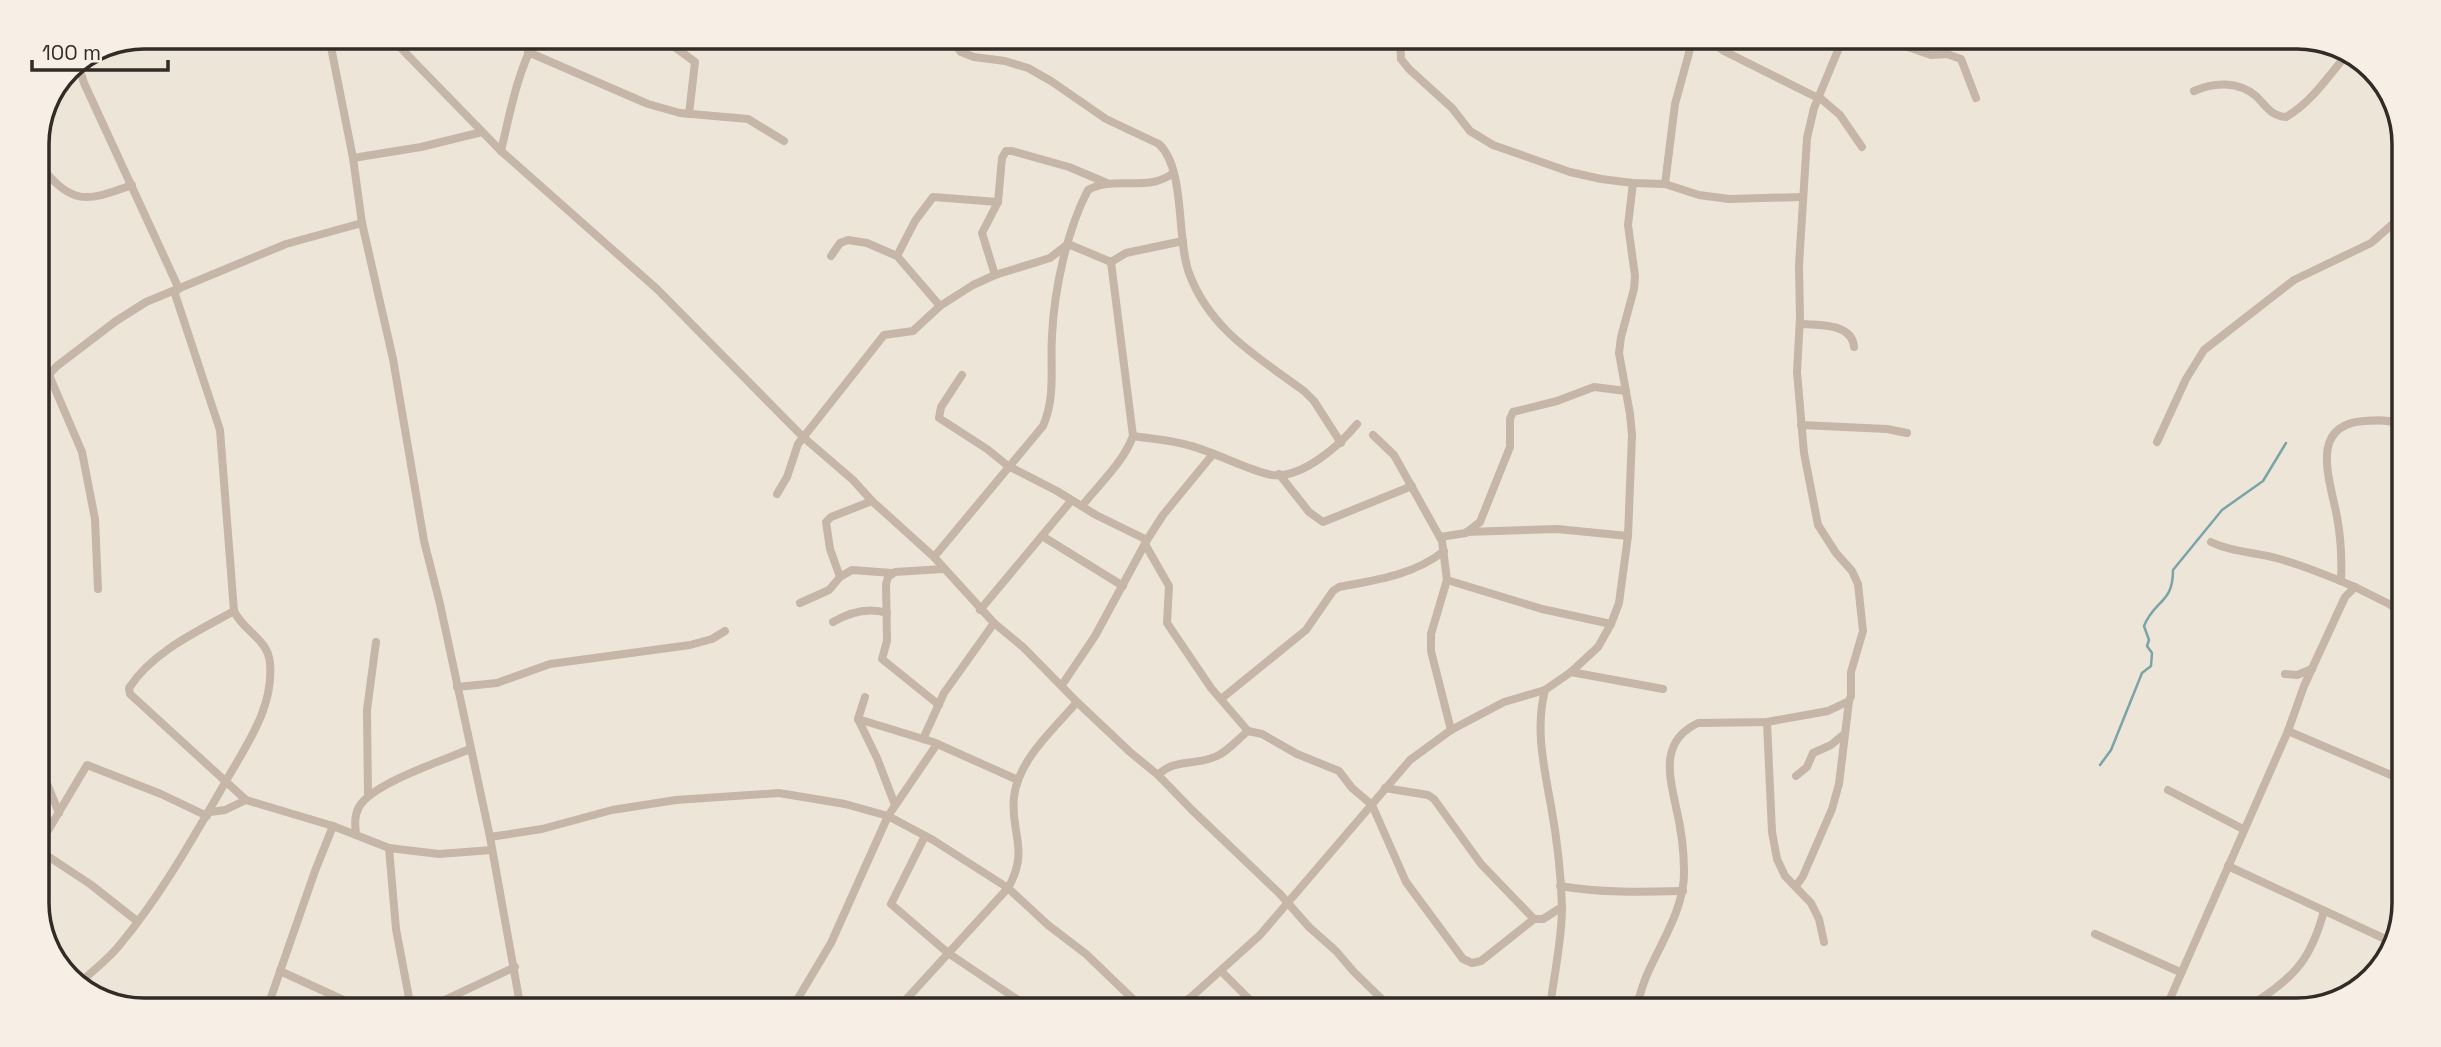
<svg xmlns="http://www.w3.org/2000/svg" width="2441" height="1047" viewBox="0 0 2441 1047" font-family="'Space Grotesk',sans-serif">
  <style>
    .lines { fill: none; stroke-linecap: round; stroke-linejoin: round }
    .stream { stroke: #7ba4a8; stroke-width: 2.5 }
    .minor { stroke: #c5b6a7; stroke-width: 8 }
    .rim { fill: none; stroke: #322b26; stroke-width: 3.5 }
  </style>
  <rect width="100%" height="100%" fill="#eee5d9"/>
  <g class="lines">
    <!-- stream -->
    <path class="stream" d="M2100 765 2111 750 2142 673 2151 666 2152 653 2147 646 2149 640 2144 626C2155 599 2173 604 2173 570L2222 510 2263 481 2286 443"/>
    <!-- minor -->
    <g class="minor">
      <path d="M329 37 353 158 362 223 393 359 424 541 440 604 490 837 520 1004"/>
      <path d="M391 38 501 151 657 289 803 437 853 480 872 501 934 557 994 623 1023 647 1077 702 1130 752 1158 775 1192 810 1280 894 1309 927 1336 951 1354 972 1390 1007"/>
      <path d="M655 39 676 48 695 62 689 114"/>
      <path d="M952 40 961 52 974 57 1005 61 1028 68 1051 81 1106 119 1159 144C1186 170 1176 238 1189 273 1210 330 1258 357 1304 391L1314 401 1341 443"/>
      <path d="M1400 41 1401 59 1409 69 1452 108 1470 131 1493 145 1570 172 1601 179 1633 183 1665 184 1699 195 1729 199 1802 197"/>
      <path d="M1712 42 1724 51 1818 98"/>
      <path d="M1896 43 1931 55 1947 54 1961 59 1976 98"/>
      <path d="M528 52 648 104 680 113 748 119 784 141"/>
      <path d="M78 64 84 83 179 289"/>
      <path d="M2194 91C2214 82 2238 81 2256 96 2266 106 2271 116 2286 117 2312 102 2329 75 2348 53"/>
      <path d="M1819 97 1840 115 1862 147"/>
      <path d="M501 151C510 113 517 73 536 38"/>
      <path d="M353 158 421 147 482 132"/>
      <path d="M37 162C72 205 83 203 132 185"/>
      <path d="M1665 184 1675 104 1692 42"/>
      <path d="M831 256 840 243 848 240 867 243 897 256 940 306"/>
      <path d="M897 256 915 221 933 197 998 202"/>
      <path d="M995 275 982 233 998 202 1002 158 1006 151H1012L1069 167 1107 183"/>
      <path d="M1800 324C1819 325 1852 323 1854 347"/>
      <path d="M49 375 82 452 95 519 98 589"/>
      <path d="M962 375 941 407 939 418 987 449 1008 466 1057 491 1096 515 1147 540"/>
      <path d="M37 387 57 366 116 321 146 302 286 244 362 223"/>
      <path d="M1801 425 1887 429 1907 433"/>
      <path d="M1373 435 1394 455 1442 541 1447 580 1431 634V651L1451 730"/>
      <path d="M1133 436C1152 439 1172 440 1191 446 1215 452 1249 471 1272 475 1302 479 1340 445 1357 424"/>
      <path d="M2157 442 2186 379 2204 350 2294 280 2371 243 2403 215"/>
      <path d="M1279 474 1309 512 1323 522 1412 486"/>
      <path d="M777 494 787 477 798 444 884 335 913 331 940 306 973 285 995 275 1050 258 1068 244 1111 262"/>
      <path d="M1082 506C1100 483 1123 463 1133 436L1111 262 1126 253 1183 241"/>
      <path d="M1467 532 1557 529 1628 536"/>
      <path d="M1042 536 1123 586"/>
      <path d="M1440 537 1466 533 1480 522 1510 447V419L1513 412 1557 401 1594 387 1626 391"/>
      <path d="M2211 542C2231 552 2254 552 2276 558 2303 565 2329 576 2355 587"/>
      <path d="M1145 544 1169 586 1167 623 1211 688 1248 731"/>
      <path d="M934 557 1043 426C1056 396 1050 367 1052 336 1054 290 1067 230 1088 190 1114 175 1148 193 1173 173"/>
      <path d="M840 577 830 549 826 522 831 517 872 501"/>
      <path d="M1447 580 1542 609 1611 624"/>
      <path d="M2341 581C2342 559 2341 538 2337 517 2331 482 2307 425 2364 421 2376 420 2391 419 2401 425"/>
      <path d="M800 603 829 590 840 577 852 570 892 573"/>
      <path d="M2392 606 2400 594"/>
      <path d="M980 610 1071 501"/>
      <path d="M234 611C198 631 152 652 129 688L130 694 246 800 333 826 389 848 439 854 492 850"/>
      <path d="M833 622C850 612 868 607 887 613"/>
      <path d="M1571 672 1663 689"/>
      <path d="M2285 674 2297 675 2312 669"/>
      <path d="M1062 685 1095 636 1147 540 1163 515 1213 454"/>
      <path d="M457 687 497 683 550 664 690 645 712 639 725 631"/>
      <path d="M1545 690C1535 729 1544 767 1551 806 1557 839 1561 874 1562 907 1562 941 1554 974 1550 1008"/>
      <path d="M865 697 858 719 877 758 895 805"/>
      <path d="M1221 699 1306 630 1333 591 1339 587C1376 580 1414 575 1444 551"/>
      <path d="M939 705 882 659 887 641 886 584 888 577 895 572 943 569"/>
      <path d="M858 719 933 742 1018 780"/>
      <path d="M1767 722 1772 832 1777 859 1785 876 1811 903 1819 919 1824 942"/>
      <path d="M2288 731 2398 778"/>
      <path d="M923 739 944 693 994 623"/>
      <path d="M37 759 59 813"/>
      <path d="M1158 775C1175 758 1196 766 1217 756 1228 751 1238 739 1248 731L1262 734 1297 754 1339 771 1352 788 1372 805 1406 882 1463 959 1472 963 1481 961 1534 919"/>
      <path d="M1796 776 1807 767 1813 753 1831 745 1843 735"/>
      <path d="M1385 788 1428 795 1434 799 1481 864 1534 919H1543L1562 907"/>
      <path d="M2168 790 2243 829"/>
      <path d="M368 796 367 710 376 642"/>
      <path d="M210 812 225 810 246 800"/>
      <path d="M356 834C355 825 354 816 359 807 371 784 444 760 470 749"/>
      <path d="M925 836 891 904 948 953 1027 1006"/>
      <path d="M490 837 542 829 612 810 676 800 779 793 845 804 888 816 933 840 1008 888 1048 925 1086 954 1140 1006"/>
      <path d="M389 848 396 929 410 1003"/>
      <path d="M37 849 87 765 161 794 207 816"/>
      <path d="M37 849 90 884 137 921"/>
      <path d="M2228 866 2396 944"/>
      <path d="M1560 886C1601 893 1641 892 1683 891"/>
      <path d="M1796 886 1803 876 1832 809 1839 784 1849 701"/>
      <path d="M2095 934 2180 972"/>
      <path d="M280 971 350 1003"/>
      <path d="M1221 971 1256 1006"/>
      <path d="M79 983C92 972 107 960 118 947 161 896 193 838 226 781 247 744 274 707 270 663 268 639 243 631 234 611L220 430 174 291"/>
      <path d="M269 1003 315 871 333 826"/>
      <path d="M438 1003 515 967"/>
      <path d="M794 1005 831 943 888 816 937 744"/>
      <path d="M901 1005 1008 888C1030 850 1010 832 1014 797 1018 760 1054 729 1077 702"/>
      <path d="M1175 1006 1190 998 1260 935 1410 760 1451 730 1504 702 1545 690 1571 672 1598 647 1611 624 1619 603 1628 536 1632 435 1630 414 1619 353 1621 337 1634 289 1635 276 1628 225 1633 183"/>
      <path d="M1636 1008C1639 998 1642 987 1646 977 1660 944 1685 908 1684 871 1684 850 1681 828 1676 807 1669 774 1660 741 1698 723L1767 722 1828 711 1849 701 1851 696V672L1863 631 1858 584 1852 571 1836 553 1818 525 1804 453 1797 372 1800 318 1799 265 1807 138 1814 108 1841 43"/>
      <path d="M2165 1010 2288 731 2304 686 2345 597 2355 587 2399 609"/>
      <path d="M2244 1010C2290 979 2309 967 2324 911"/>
    </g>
  </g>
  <!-- crop -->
  <path d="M0 0H2441V1047H0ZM144 49H2297A95 95 0 0 1 2392 144V903A95 95 0 0 1 2297 998H144A95 95 0 0 1 49 903V144A95 95 0 0 1 144 49Z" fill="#f7efe5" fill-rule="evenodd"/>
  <path class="rim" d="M144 49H2297A95 95 0 0 1 2392 144V903A95 95 0 0 1 2297 998H144A95 95 0 0 1 49 903V144A95 95 0 0 1 144 49Z"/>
  <!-- scale -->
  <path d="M32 60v10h136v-10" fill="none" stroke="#322b26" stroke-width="3.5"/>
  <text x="42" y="60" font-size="21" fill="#322b26" stroke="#f7efe5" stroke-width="5" paint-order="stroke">100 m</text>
</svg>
